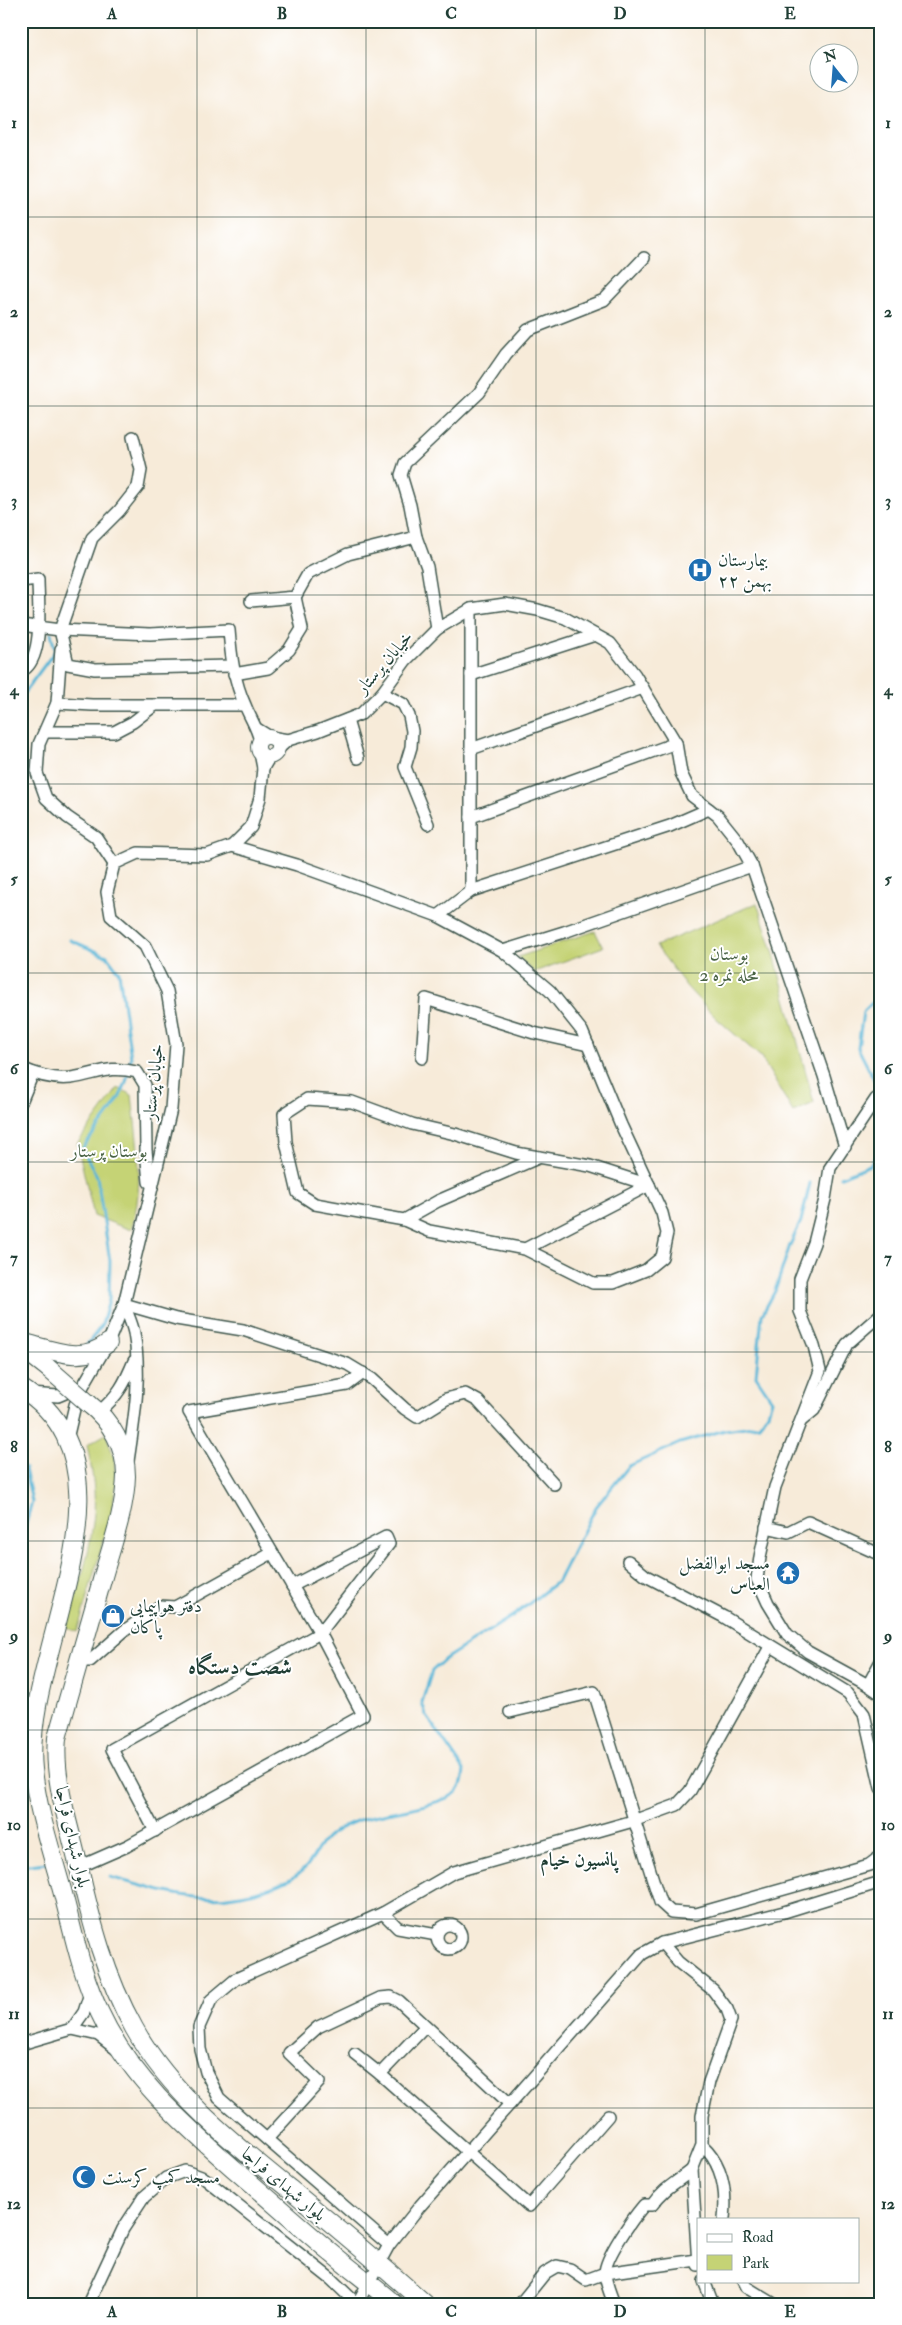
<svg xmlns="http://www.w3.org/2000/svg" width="902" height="2325" viewBox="0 0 902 2325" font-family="'IM FELL Double Pica',Amiri,serif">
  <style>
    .green { fill: #c5d375; stroke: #728854 }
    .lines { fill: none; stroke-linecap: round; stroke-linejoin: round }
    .stream { stroke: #59b6d7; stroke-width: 3 }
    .minor-casing { stroke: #3f574d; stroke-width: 14 }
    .tertiary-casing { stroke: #3f574d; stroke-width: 16 }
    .primary-casing { stroke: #3f574d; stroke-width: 20 }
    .minor { stroke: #fff; stroke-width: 11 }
    .tertiary { stroke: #fff; stroke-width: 14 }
    .primary { stroke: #fff; stroke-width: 18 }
    .primary-bridge-casing { stroke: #3f574d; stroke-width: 20; stroke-linecap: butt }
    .primary-bridge { stroke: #fff; stroke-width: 18 }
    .grid { fill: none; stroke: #1f3d34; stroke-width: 1; stroke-opacity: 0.55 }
    .labels { text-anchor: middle; stroke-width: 4; stroke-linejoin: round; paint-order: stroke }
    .poi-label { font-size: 18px; fill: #1f3d34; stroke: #fff; text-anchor: start }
    .street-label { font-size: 18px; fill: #1f3d34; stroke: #fff }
    .park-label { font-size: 18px; fill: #486244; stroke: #fff }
    .neighbourhood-label { font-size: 19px; font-weight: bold; fill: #1f3d34; stroke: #fff }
    .district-label { font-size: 22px; font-weight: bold; fill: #1f3d34; stroke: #fff }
    .neatline { fill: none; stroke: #1f3d34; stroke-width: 2 }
    .grid-label { font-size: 16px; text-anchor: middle; font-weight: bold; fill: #1f3d34 }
  </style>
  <rect width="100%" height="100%" fill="#fff"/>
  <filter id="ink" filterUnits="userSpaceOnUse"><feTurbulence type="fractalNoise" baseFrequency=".02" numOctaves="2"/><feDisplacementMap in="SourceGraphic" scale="10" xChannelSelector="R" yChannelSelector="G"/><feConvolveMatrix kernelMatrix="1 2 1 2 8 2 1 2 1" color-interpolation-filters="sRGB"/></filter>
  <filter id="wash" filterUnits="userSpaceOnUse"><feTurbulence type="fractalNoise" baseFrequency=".0096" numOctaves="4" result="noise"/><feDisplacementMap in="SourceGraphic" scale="20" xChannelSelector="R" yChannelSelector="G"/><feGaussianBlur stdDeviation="1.12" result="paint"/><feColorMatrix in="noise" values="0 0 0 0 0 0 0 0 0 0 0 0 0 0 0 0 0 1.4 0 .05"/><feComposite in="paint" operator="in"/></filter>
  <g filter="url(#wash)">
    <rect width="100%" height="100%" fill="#f7ebd9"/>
    <!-- green -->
    <g class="green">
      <path d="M757 903 774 954 814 1103 793 1112 761 1057 716 1018 687 987 656 946Z"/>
      <path d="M595 931 603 947 534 972 518 957Z"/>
      <path d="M118 1088 132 1095C137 1143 145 1183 131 1230L94 1216 77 1144Z"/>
      <path d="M106 1434 114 1458 116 1484 111 1515 77 1632 67 1628C77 1593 89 1558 93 1522 97 1497 92 1470 87 1445Z"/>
    </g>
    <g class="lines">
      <!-- stream -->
      <g class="stream">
        <path d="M21 697 55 651 51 633"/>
        <path d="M70 940 107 956 119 972 131 1058 129 1068"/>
        <path d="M879 1093 877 1085 858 1048 863 1012 881 994"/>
        <path d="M841 1177 870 1165 881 1148"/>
        <path d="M87 1345 102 1325 109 1300 110 1261 97 1176 82 1149C98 1126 123 1102 128 1074"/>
        <path d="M21 1419 24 1416"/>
        <path d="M21 1463 25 1469 32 1502 21 1542"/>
        <path d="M21 1866 46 1863"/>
        <path d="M110 1877C153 1889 196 1904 241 1895 263 1891 290 1884 306 1867 313 1859 317 1849 323 1842 333 1830 348 1824 362 1819 384 1812 442 1806 457 1792 463 1786 463 1777 464 1770L426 1715 422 1702 432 1671 445 1659 517 1613 558 1581 596 1507 629 1466 680 1443 725 1430 759 1425 768 1413 772 1400 756 1376 762 1315 775 1291 790 1245 801 1221 810 1183"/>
      </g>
    </g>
  </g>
  <g filter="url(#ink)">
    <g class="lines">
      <!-- minor casing -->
      <g class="minor-casing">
        <g id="minor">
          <path d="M133 437 141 470 138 487 119 511 92 538 60 630 68 664 95 669 231 666"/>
          <path d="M416 537 410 505 401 475 405 463 479 393 506 354 528 330 604 300 644 258"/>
          <path d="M21 581 38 579C38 603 44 651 26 668H21"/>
          <path d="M251 601 295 597 308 574 348 554 416 537 427 567 437 629"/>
          <path d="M21 625 60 630 150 634 229 630C231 656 234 681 245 705 250 718 257 727 260 741"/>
          <path d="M61 649 57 703 39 744 37 773 46 798 67 817 96 837 114 864"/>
          <path d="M234 674 268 668 289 650 302 629 295 597"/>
          <path d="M471 675 595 635"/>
          <path d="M382 693 403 704 409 716 412 731 411 747 405 767 428 824"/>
          <path d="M57 703 92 705H244"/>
          <path d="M347 720 358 758"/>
          <path d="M257 729 270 737 288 740"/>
          <path d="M45 732H114L133 722 155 705"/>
          <path d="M471 749 643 688"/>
          <path d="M277 750 288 740 318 731 361 714 382 693 406 660 437 629 471 609 505 604 538 610 565 618 610 643 635 675 676 743 681 773 692 796 718 816 738 841 752 866 824 1076 845 1147"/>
          <path d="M260 753 263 768"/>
          <path d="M471 817 676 743"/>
          <path d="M232 846 297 865 438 916 503 951 550 991 582 1031 621 1125 649 1185"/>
          <path d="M471 891 670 826 709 809"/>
          <path d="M438 916 471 891V609"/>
          <path d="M503 951 564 932 752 866"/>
          <path d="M422 1058 426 999 534 1033 588 1045"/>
          <path d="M21 1068C37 1075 54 1080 71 1078 99 1074 107 1065 137 1072L145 1085 146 1150 149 1182"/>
          <path d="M881 1096 876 1099 830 1168 825 1199 814 1243 800 1279V1311L814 1346 820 1371 775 1487 760 1557 757 1579 768 1603 787 1634 808 1652 868 1685 881 1694"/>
          <path d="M21 1102 33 1073"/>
          <path d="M540 1157 438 1201 404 1220 315 1204 298 1193 286 1142 284 1114 307 1099 352 1102 412 1124 455 1134 516 1153 590 1166 649 1185"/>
          <path d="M404 1220 429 1231 525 1249 593 1283H613L646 1270 662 1257 667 1233 662 1213 649 1185 525 1249"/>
          <path d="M124 1304 176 1319 243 1330 347 1364 372 1379 405 1409 417 1417 446 1399 465 1394 478 1401 554 1484"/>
          <path d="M124 1304C127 1313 132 1323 134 1333 142 1375 134 1420 128 1461"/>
          <path d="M30 1394 58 1396 77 1388"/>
          <path d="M99 1412C118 1396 125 1383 134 1361"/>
          <path d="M802 1420 814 1410 847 1344 881 1314"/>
          <path d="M67 1439 75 1405 83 1386 108 1343 124 1304 171 1109 176 1044 167 991 145 946 111 916 107 892 114 864 138 853 207 855 232 846 251 827 260 798 263 768 270 756"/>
          <path d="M766 1527 788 1532 808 1522 881 1555"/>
          <path d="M628 1561 646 1576 724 1617 848 1693 864 1714 881 1788"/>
          <path d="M79 1661H90L124 1631 160 1606 175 1607 272 1553"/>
          <path d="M868 1685 881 1661"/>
          <path d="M510 1712 594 1692 660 1902 671 1912 696 1914 869 1865 881 1856"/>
          <path d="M155 1831 112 1749 320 1633 389 1544 386 1537 292 1586"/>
          <path d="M79 1867 127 1846 363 1715 320 1633 189 1412 347 1385 363 1373"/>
          <path d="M383 1913 398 1928 437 1935"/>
          <circle cx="449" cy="1937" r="12"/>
          <path d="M662 1943 678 1962 713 1990 727 2009 731 2020 709 2082 702 2116V2145C723 2164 727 2191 724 2219"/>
          <path d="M91 1990 84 2012 72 2029 98 2035 116 2049"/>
          <path d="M21 2044 72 2029"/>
          <path d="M355 2054 380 2074 529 2206 608 2116"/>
          <path d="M380 2074 425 2027"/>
          <path d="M267 2139 319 2082 289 2053 318 2027 380 1998 391 1997 399 2001 510 2104"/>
          <path d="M389 2245 219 2098 206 2072 200 2049 199 2027 211 2000 236 1979 383 1913 454 1872 633 1821 677 1805 690 1791 770 1647"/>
          <path d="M698 2265 692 2170 702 2145"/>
          <path d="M704 2281 713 2304"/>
          <path d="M743 2281 746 2287 774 2304"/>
          <path d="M88 2304 123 2229 144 2197 166 2178 185 2171 204 2178 331 2279 357 2304"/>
          <path d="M357 2304 389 2245 420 2206 642 1954 662 1943 784 1912 881 1882"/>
          <path d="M520 2304 545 2273 557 2266 570 2269 586 2280 605 2273 697 2260"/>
          <path d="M614 2304C611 2295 605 2282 605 2273 605 2257 633 2218 644 2205H652C664 2188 676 2183 692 2170"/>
        </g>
      </g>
      <!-- tertiary casing -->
      <g class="tertiary-casing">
        <circle id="tertiary" cx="268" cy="747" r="10"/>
      </g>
      <!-- primary casing -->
      <g class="primary-casing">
        <g id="primary">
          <path d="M21 1342C51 1349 81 1365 108 1343"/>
          <path d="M21 1347 48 1368"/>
          <path d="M21 1388C149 1469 21 1655 33 1769 37 1809 51 1850 62 1890 73 1931 81 1974 100 2013 129 2076 182 2123 233 2168 267 2197 300 2227 335 2256 354 2272 375 2287 394 2304"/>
          <path d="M89 1404C111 1421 126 1448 126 1476 125 1511 111 1547 102 1580 87 1633 72 1686 57 1738 53 1780 69 1824 78 1864 91 1921 105 1976 134 2028 170 2093 233 2143 290 2189 336 2227 381 2264 425 2304"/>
        </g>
      </g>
      <!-- minor -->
      <use href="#minor" class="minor"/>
      <!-- tertiary -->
      <use href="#tertiary" class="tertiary"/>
      <!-- primary -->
      <use href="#primary" class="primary"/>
      <!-- primary-bridge casing -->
      <g class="primary-bridge-casing">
        <path id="primary-bridge" d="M48 1368 89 1404"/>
      </g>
      <!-- primary-bridge -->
      <use href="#primary-bridge" class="primary-bridge"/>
    </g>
  </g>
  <!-- grid -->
  <path class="grid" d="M197 21V2304M366 21V2304M536 21V2304M705 21V2219M21 217H881M21 406H881M21 595H881M21 784H881M21 973H881M21 1162H881M21 1352H881M21 1541H881M21 1730H881M21 1919H881M21 2108H881M705 2281V2304"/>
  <!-- icons -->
  <defs>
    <g id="hospital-disc" transform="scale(1.25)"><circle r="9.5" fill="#1f6fb2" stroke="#fff"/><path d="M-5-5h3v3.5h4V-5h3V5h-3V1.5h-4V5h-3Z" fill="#fff"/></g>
    <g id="temple-disc" transform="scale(1.25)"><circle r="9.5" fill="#1f6fb2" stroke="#fff"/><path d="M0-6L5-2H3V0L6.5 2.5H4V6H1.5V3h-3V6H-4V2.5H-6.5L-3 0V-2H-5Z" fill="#fff"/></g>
    <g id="shop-disc" transform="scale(1.25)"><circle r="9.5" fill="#1f6fb2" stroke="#fff"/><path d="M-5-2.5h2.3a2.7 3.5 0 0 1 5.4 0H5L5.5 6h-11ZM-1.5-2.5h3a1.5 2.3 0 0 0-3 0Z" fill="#fff"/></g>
    <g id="mosque-disc" transform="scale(1.25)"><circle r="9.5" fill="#1f6fb2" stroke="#fff"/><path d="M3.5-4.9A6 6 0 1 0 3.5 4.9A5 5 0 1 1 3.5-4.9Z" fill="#fff"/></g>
  </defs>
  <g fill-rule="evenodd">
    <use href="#hospital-disc" x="700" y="570"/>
    <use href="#temple-disc" x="788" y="1573"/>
    <use href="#shop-disc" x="113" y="1616"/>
    <use href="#mosque-disc" x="84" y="2177"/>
  </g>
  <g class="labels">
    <!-- poi labels -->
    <g class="poi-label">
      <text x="718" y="566">بیمارستان<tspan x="718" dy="21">۲۲ بهمن</tspan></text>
      <text x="770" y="1569" text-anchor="end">مسجد ابوالفضل<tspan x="770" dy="21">العباس</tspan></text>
      <text x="130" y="1612">دفتر هواپیمایی<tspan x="130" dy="21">پاکان</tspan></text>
      <text x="102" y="2183">مسجد کمپ کرسنت</text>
    </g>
    <!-- street labels -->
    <g class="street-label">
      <text transform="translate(384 662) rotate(-49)" y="6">خیابان پرستار</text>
      <text transform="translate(153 1082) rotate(-84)" y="6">خیابان پرستار</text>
      <text transform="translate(73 1837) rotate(77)" y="6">بلوار شهدای فراجا</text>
      <text transform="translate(284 2184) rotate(40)" y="6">بلوار شهدای فراجا</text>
    </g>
    <!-- park labels -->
    <g class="park-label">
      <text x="729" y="960">بوستان<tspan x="729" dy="21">محله نمره 2</tspan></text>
      <text x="109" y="1157">بوستان پرستار</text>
    </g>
    <!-- neighbourhood labels -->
    <g class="neighbourhood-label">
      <text x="579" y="1866">پانسیون خیام</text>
    </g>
    <!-- district labels -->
    <g class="district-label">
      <text x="240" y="1674">شصت دستگاه</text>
    </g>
  </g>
  <!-- margin -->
  <rect width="902" height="2325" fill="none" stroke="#fff" stroke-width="55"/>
  <!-- legend -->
  <rect x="697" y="2218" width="162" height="65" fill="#ffffff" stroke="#a5b1ae"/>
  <rect x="707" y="2234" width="25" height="8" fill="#ffffff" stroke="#a5b1ae"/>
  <text x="742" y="2242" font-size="15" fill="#1f3d34">Road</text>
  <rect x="707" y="2255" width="25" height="15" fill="#c5d375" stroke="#a5b1ae"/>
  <text x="742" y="2268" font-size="15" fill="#1f3d34">Park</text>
  <!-- north arrow -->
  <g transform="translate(834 68) rotate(343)"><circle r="24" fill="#ffffff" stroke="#a5b1ae"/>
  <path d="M0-4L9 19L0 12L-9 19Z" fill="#1f6fb2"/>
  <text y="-8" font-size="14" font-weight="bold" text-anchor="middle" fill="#1f3d34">N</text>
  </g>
  <rect x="28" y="28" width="846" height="2270" class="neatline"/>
  <g class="grid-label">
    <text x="112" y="19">A</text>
    <text x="282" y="19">B</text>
    <text x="451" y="19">C</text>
    <text x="620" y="19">D</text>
    <text x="790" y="19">E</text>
    <text x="14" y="128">1</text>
    <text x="888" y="128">1</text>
    <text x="14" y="317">2</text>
    <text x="888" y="317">2</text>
    <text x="14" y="506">3</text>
    <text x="888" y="506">3</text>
    <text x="14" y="695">4</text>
    <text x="888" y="695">4</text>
    <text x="14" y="884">5</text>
    <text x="888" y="884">5</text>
    <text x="14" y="1074">6</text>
    <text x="888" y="1074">6</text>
    <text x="14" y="1263">7</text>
    <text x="888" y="1263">7</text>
    <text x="14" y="1452">8</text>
    <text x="888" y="1452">8</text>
    <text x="14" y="1641">9</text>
    <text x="888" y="1641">9</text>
    <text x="14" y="1830">10</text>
    <text x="888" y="1830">10</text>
    <text x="14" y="2019">11</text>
    <text x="888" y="2019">11</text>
    <text x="14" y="2209">12</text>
    <text x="888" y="2209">12</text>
    <text x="112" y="2317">A</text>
    <text x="282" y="2317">B</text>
    <text x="451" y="2317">C</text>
    <text x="620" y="2317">D</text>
    <text x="790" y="2317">E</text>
  </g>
</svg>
